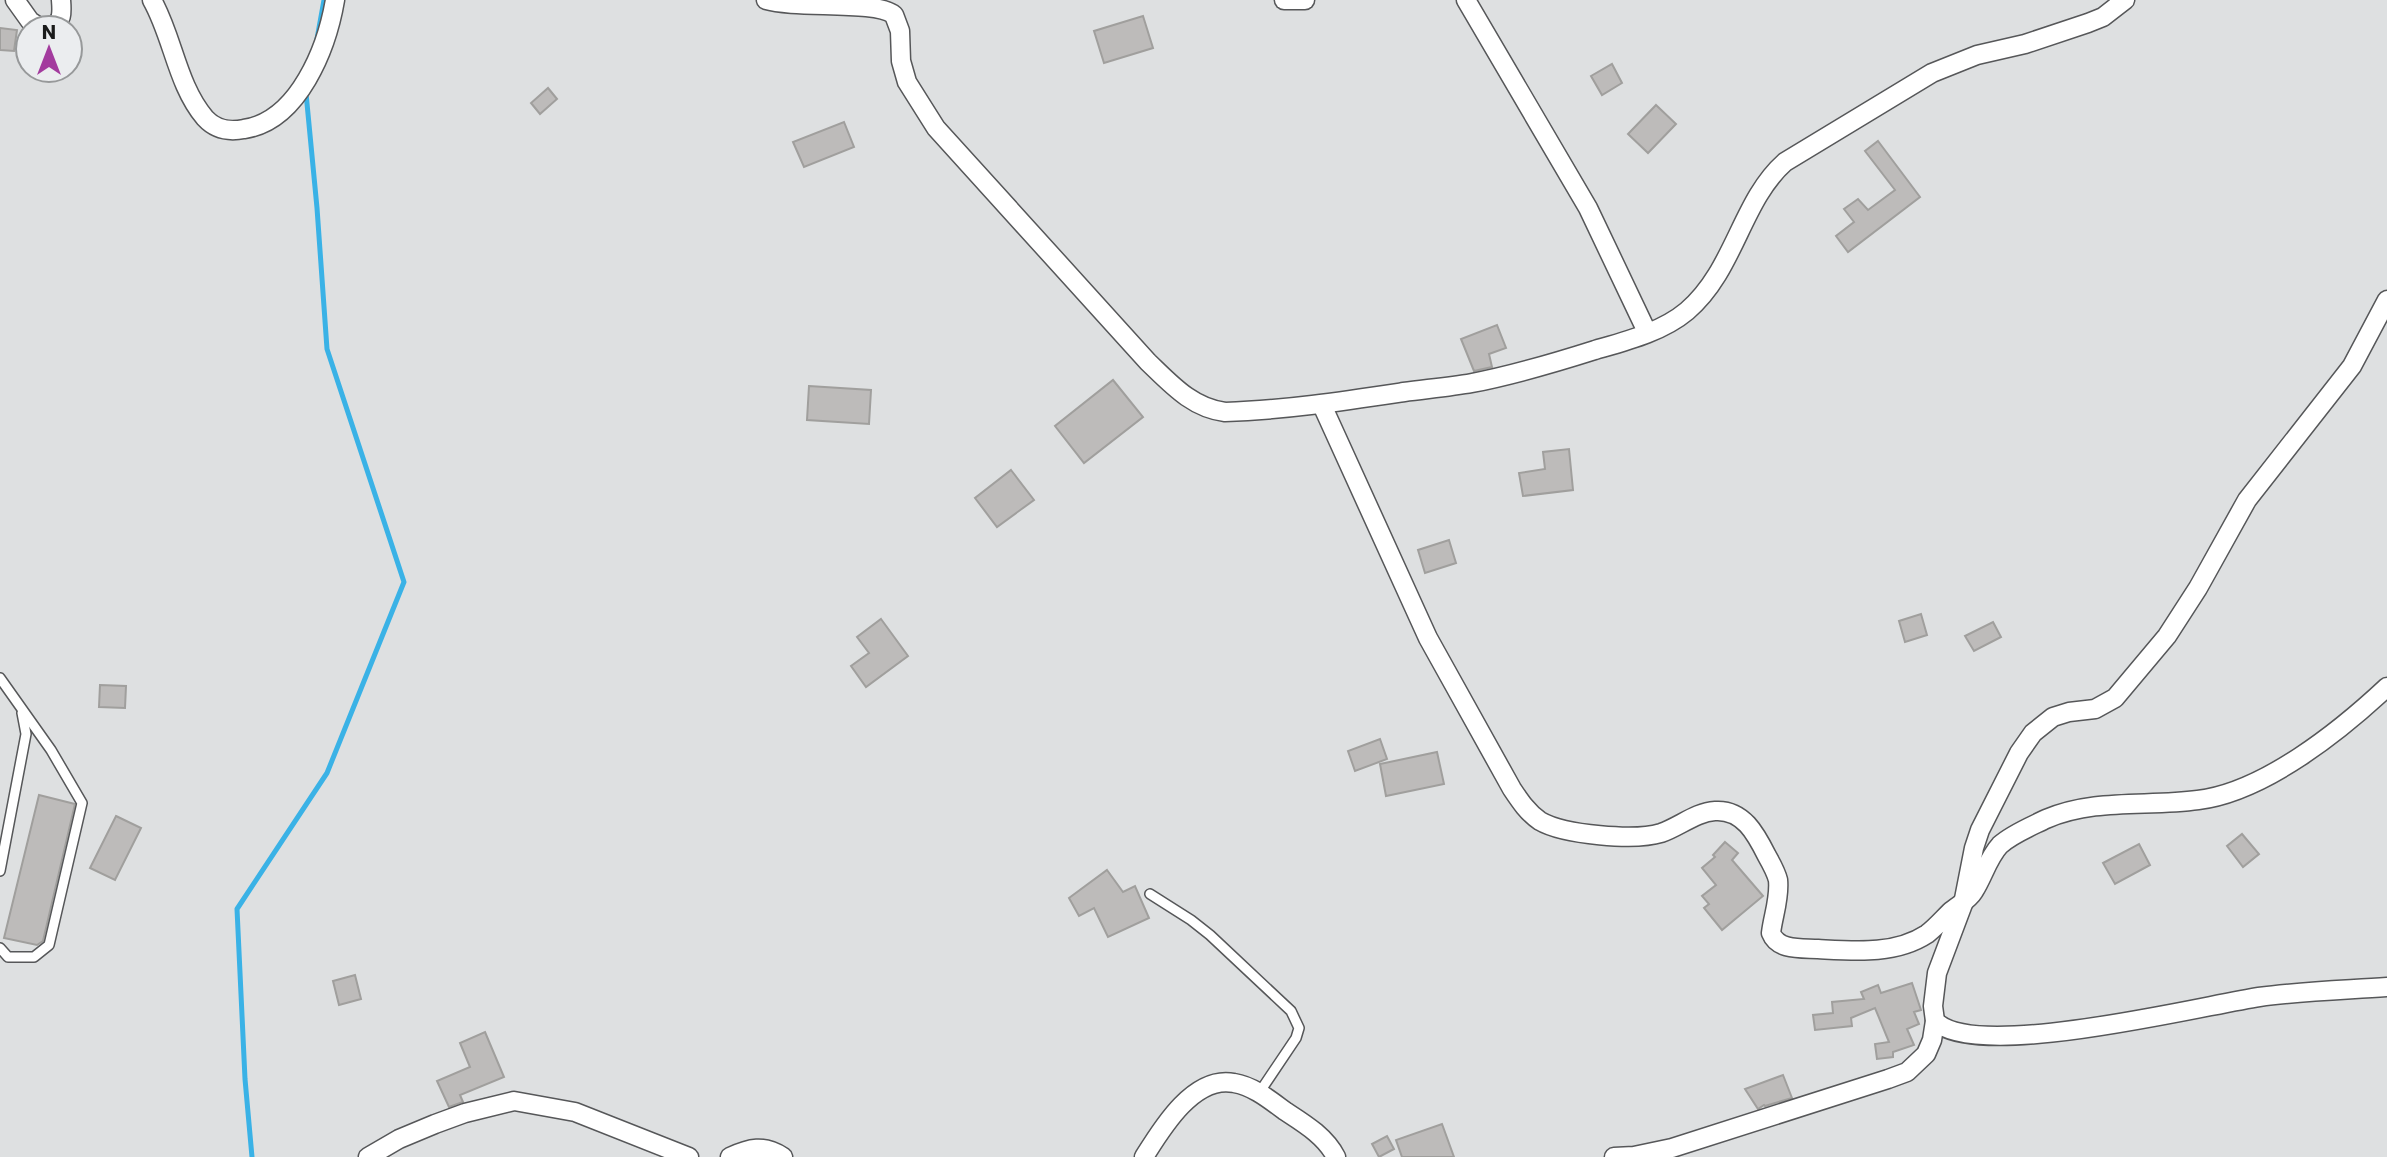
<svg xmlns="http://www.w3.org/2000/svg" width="2387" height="1157" viewBox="0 0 2387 1157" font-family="Poppins,sans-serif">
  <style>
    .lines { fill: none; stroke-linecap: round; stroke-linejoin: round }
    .stream { stroke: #3ab2e6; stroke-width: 5 }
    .building { fill: #bdbbba; stroke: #a09f9d; stroke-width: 2 }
    .service-casing { stroke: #565759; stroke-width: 12 }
    .minor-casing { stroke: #565759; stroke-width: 21 }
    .service { stroke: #fff; stroke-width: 9 }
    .minor { stroke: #fff; stroke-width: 18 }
  </style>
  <rect width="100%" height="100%" fill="#dee0e1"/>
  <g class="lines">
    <!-- stream -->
    <g class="stream">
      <path d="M317 39 324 0"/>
      <path d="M252 1157 245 1079 237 909 327 773 404 582 327 349 317 208 306 93"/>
    </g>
  </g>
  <!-- building -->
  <g class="building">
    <path d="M1143 16 1153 48 1104 63 1094 31Z"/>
    <path d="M0 28 17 30 14 51 0 50Z"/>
    <path d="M1612 64 1622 83 1602 95 1591 76Z"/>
    <path d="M548 88 557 99 540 114 531 103Z"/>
    <path d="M1656 105 1676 124 1648 153 1628 134Z"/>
    <path d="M844 122 854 147 804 167 793 142Z"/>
    <path d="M1878 141 1920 197 1848 252 1836 236 1854 222 1844 209 1858 199 1868 210 1895 190 1865 151Z"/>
    <path d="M1497 325 1506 348 1489 354 1492 367 1474 371 1461 339Z"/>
    <path d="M1113 380 1143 417 1084 463 1055 426Z"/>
    <path d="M809 386 871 390 869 424 807 420Z"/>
    <path d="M1569 449 1573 490 1523 496 1519 473 1545 469 1543 452Z"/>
    <path d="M1011 470 1034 500 997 527 975 498Z"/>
    <path d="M1449 540 1456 563 1425 573 1418 550Z"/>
    <path d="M1921 614 1927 635 1905 642 1899 621Z"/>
    <path d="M881 619 908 656 866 687 851 666 869 653 857 637Z"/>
    <path d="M1993 622 2001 637 1974 651 1965 636Z"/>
    <path d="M100 685 126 686 125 708 99 707Z"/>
    <path d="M1380 739 1387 759 1355 771 1348 751Z"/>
    <path d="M1437 752 1444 784 1386 796 1380 764Z"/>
    <path d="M39 795 75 804 43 941 37 945 4 938Z"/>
    <path d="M116 816 141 828 115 880 90 868Z"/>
    <path d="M2242 834 2259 854 2243 867 2227 846Z"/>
    <path d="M1725 842 1738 853 1732 860 1763 896 1722 930 1704 908 1709 904 1702 896 1716 885 1702 868 1715 857 1713 855Z"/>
    <path d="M2139 844 2150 865 2115 884 2103 863Z"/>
    <path d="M1107 870 1123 892 1135 886 1149 918 1108 937 1094 908 1079 916 1069 898Z"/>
    <path d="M355 975 361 999 339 1005 333 981Z"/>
    <path d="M1912 983 1921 1010 1914 1012 1919 1024 1907 1029 1914 1045 1893 1052V1057L1877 1059 1875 1044 1889 1042 1875 1008 1851 1018 1852 1026 1815 1030 1813 1015 1833 1013 1832 1002 1864 999 1861 992 1878 985 1881 993Z"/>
    <path d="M485 1032 504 1077 460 1095 463 1102 449 1107 437 1081 470 1067 460 1043Z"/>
    <path d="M1783 1075 1792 1098 1765 1106 1764 1105 1758 1109 1745 1089Z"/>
    <path d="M1442 1124 1454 1157H1402L1396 1140Z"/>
    <path d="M1387 1136 1394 1149 1379 1157 1372 1144Z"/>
  </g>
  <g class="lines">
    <!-- service casing -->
    <g class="service-casing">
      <g id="service">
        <path d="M0 678 51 750 82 803 49 945 34 957H8L0 948"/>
        <path d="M0 871 26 734 22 713"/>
        <path d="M1150 894 1191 920 1210 935 1291 1011 1299 1028 1296 1038 1259 1093"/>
      </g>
    </g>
    <!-- minor casing -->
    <g class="minor-casing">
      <g id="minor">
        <path d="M15 0 30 21 41 28"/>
        <path d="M152 0C173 37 177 85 205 118 216 130 229 132 244 129 299 121 327 47 335 0"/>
        <path d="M766 0C796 9 877 0 894 15L900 31 901 61 907 82 936 128 1148 362C1171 384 1192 408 1225 412 1285 410 1344 401 1404 392 1426 389 1450 387 1472 383 1514 375 1554 363 1595 350 1626 341 1662 332 1687 311 1735 270 1741 201 1785 162L1932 73 1977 55 2025 44 2088 23 2103 17 2125 0"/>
        <path d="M1284 0H1305"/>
        <path d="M1466 0 1588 208 1647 332"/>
        <path d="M50 28C63 23 62 12 61 0"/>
        <path d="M1322 405 1428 638 1512 789C1520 801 1528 813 1540 821 1564 835 1635 841 1661 833 1679 827 1696 812 1715 811 1743 809 1756 834 1767 856 1771 863 1776 872 1778 880 1780 898 1773 916 1771 933 1778 951 1802 948 1818 949 1854 951 1895 955 1927 934 1935 928 1942 920 1950 912 1958 905 1968 901 1974 891 1983 877 1988 858 2000 845 2012 834 2032 826 2046 819 2095 798 2147 807 2198 800 2264 792 2340 731 2387 687"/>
        <path d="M1935 1021C1976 1062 2200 1006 2259 997 2302 991 2344 990 2387 987"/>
        <path d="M368 1157 399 1139 435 1124 465 1113 514 1101 575 1112 689 1157"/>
        <path d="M730 1157C749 1148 764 1144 783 1157"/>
        <path d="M1144 1157C1162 1128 1194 1075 1234 1083 1253 1086 1270 1100 1285 1111 1305 1124 1325 1136 1336 1157"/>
        <path d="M1614 1157 1634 1156 1672 1148 1888 1079 1907 1072 1926 1054 1932 1040 1935 1021 1933 1006 1937 973 1963 904 1974 848 1980 830 2019 753 2033 733 2053 717 2069 712 2095 709 2115 698 2167 636 2198 588 2247 500 2352 366 2387 300"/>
      </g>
    </g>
    <!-- service -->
    <use href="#service" class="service"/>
    <!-- minor -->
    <use href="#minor" class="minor"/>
  </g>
  <!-- north arrow -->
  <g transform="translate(49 49)"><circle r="33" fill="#ebedef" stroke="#97999a" stroke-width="2"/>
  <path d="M0-5L12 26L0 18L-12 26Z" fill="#a33b9e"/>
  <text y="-10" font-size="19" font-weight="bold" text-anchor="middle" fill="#1a1b1b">N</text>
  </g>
</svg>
